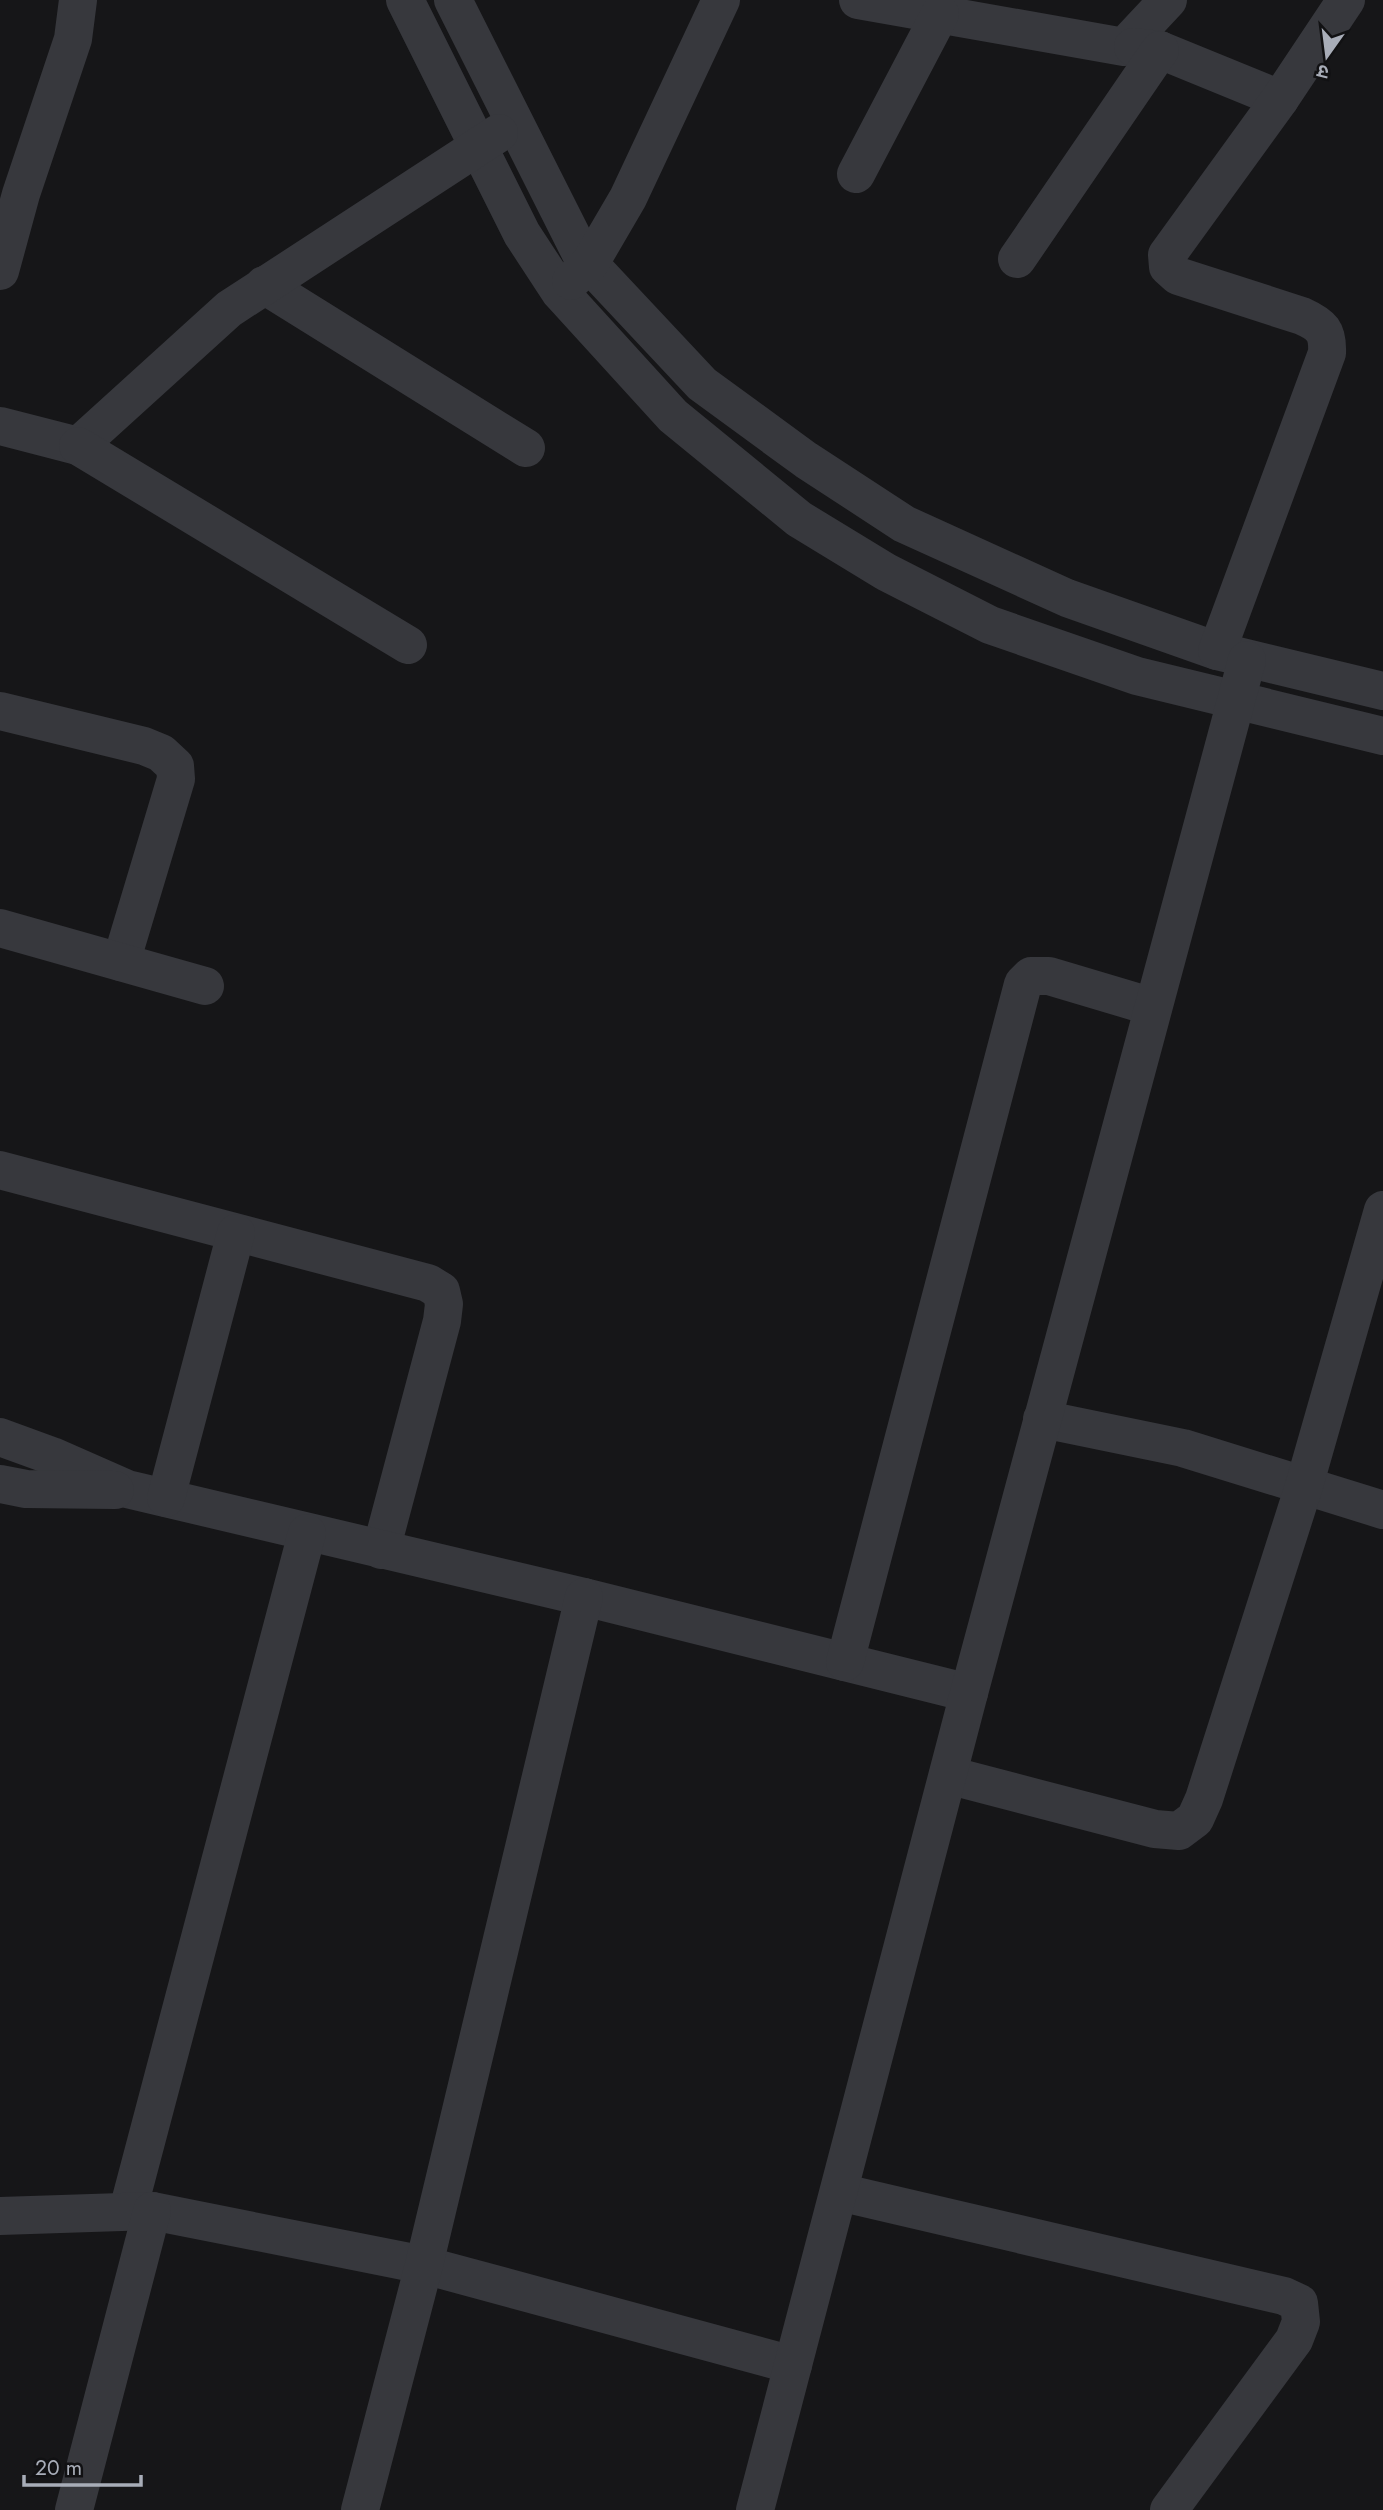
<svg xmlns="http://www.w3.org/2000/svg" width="1383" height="2510" viewBox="0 0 1383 2510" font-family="Jost,'Noto Sans Devanagari',sans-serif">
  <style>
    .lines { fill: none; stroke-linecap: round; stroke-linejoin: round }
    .minor { stroke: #37383d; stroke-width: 38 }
  </style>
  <rect width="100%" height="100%" fill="#161618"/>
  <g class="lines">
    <!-- minor -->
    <g class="minor">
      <path d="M405 0 522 234 560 292 673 416 799 519 886 572 990 625 1137 676 1383 736"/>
      <path d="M453 0 582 256 702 384 806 460 904 524 1067 598 1217 651 1383 691"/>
      <path d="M858 0 1124 47 1168 0"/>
      <path d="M1133 47 1160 50 1280 99"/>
      <path d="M856 174 940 14"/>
      <path d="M1017 259 1160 50"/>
      <path d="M0 271 21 194 73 39 78 0"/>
      <path d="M571 281 590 263 628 198 721 0"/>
      <path d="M264 285 526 448"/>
      <path d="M0 426 78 446 229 309 499 133"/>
      <path d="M78 446 408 645"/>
      <path d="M1217 651 1327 353C1328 331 1322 325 1302 316L1178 276 1168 267 1167 255 1280 99 1346 0"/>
      <path d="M0 711 144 746 161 753 175 766 176 779 121 962"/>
      <path d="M0 928 205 986"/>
      <path d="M0 1170 428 1283 441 1291 444 1304 442 1321 381 1550"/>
      <path d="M1042 1419 1183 1448 1383 1510"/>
      <path d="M0 1437 52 1456 127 1489 584 1597 969 1693"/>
      <path d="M0 1484 26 1489 115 1490"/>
      <path d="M166 1498 236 1233"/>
      <path d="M845 1662 1023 984 1031 976H1049L1153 1007"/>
      <path d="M948 1775 1155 1829 1179 1831 1195 1819 1204 1799 1304 1486 1383 1210"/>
      <path d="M839 2192 1284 2296 1299 2303 1301 2322 1294 2340 1169 2510"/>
      <path d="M128 2210 307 1533"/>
      <path d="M0 2216 152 2211 424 2265 793 2365"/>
      <path d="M74 2510 152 2211"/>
      <path d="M360 2510 424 2265 584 1597"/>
      <path d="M755 2510 969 1693 1247 660"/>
    </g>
  </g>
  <!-- north arrow -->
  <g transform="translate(1327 56) rotate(194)" stroke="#111113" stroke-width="5" paint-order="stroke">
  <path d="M0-5L12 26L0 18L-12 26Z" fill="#a8adb8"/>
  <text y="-10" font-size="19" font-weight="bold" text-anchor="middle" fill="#a8adb8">उ</text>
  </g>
  <!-- scale -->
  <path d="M24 2475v10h117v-10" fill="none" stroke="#a8adb8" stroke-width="3.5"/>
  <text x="35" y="2475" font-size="21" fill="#a8adb8" stroke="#111113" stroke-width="5" paint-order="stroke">20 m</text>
</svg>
